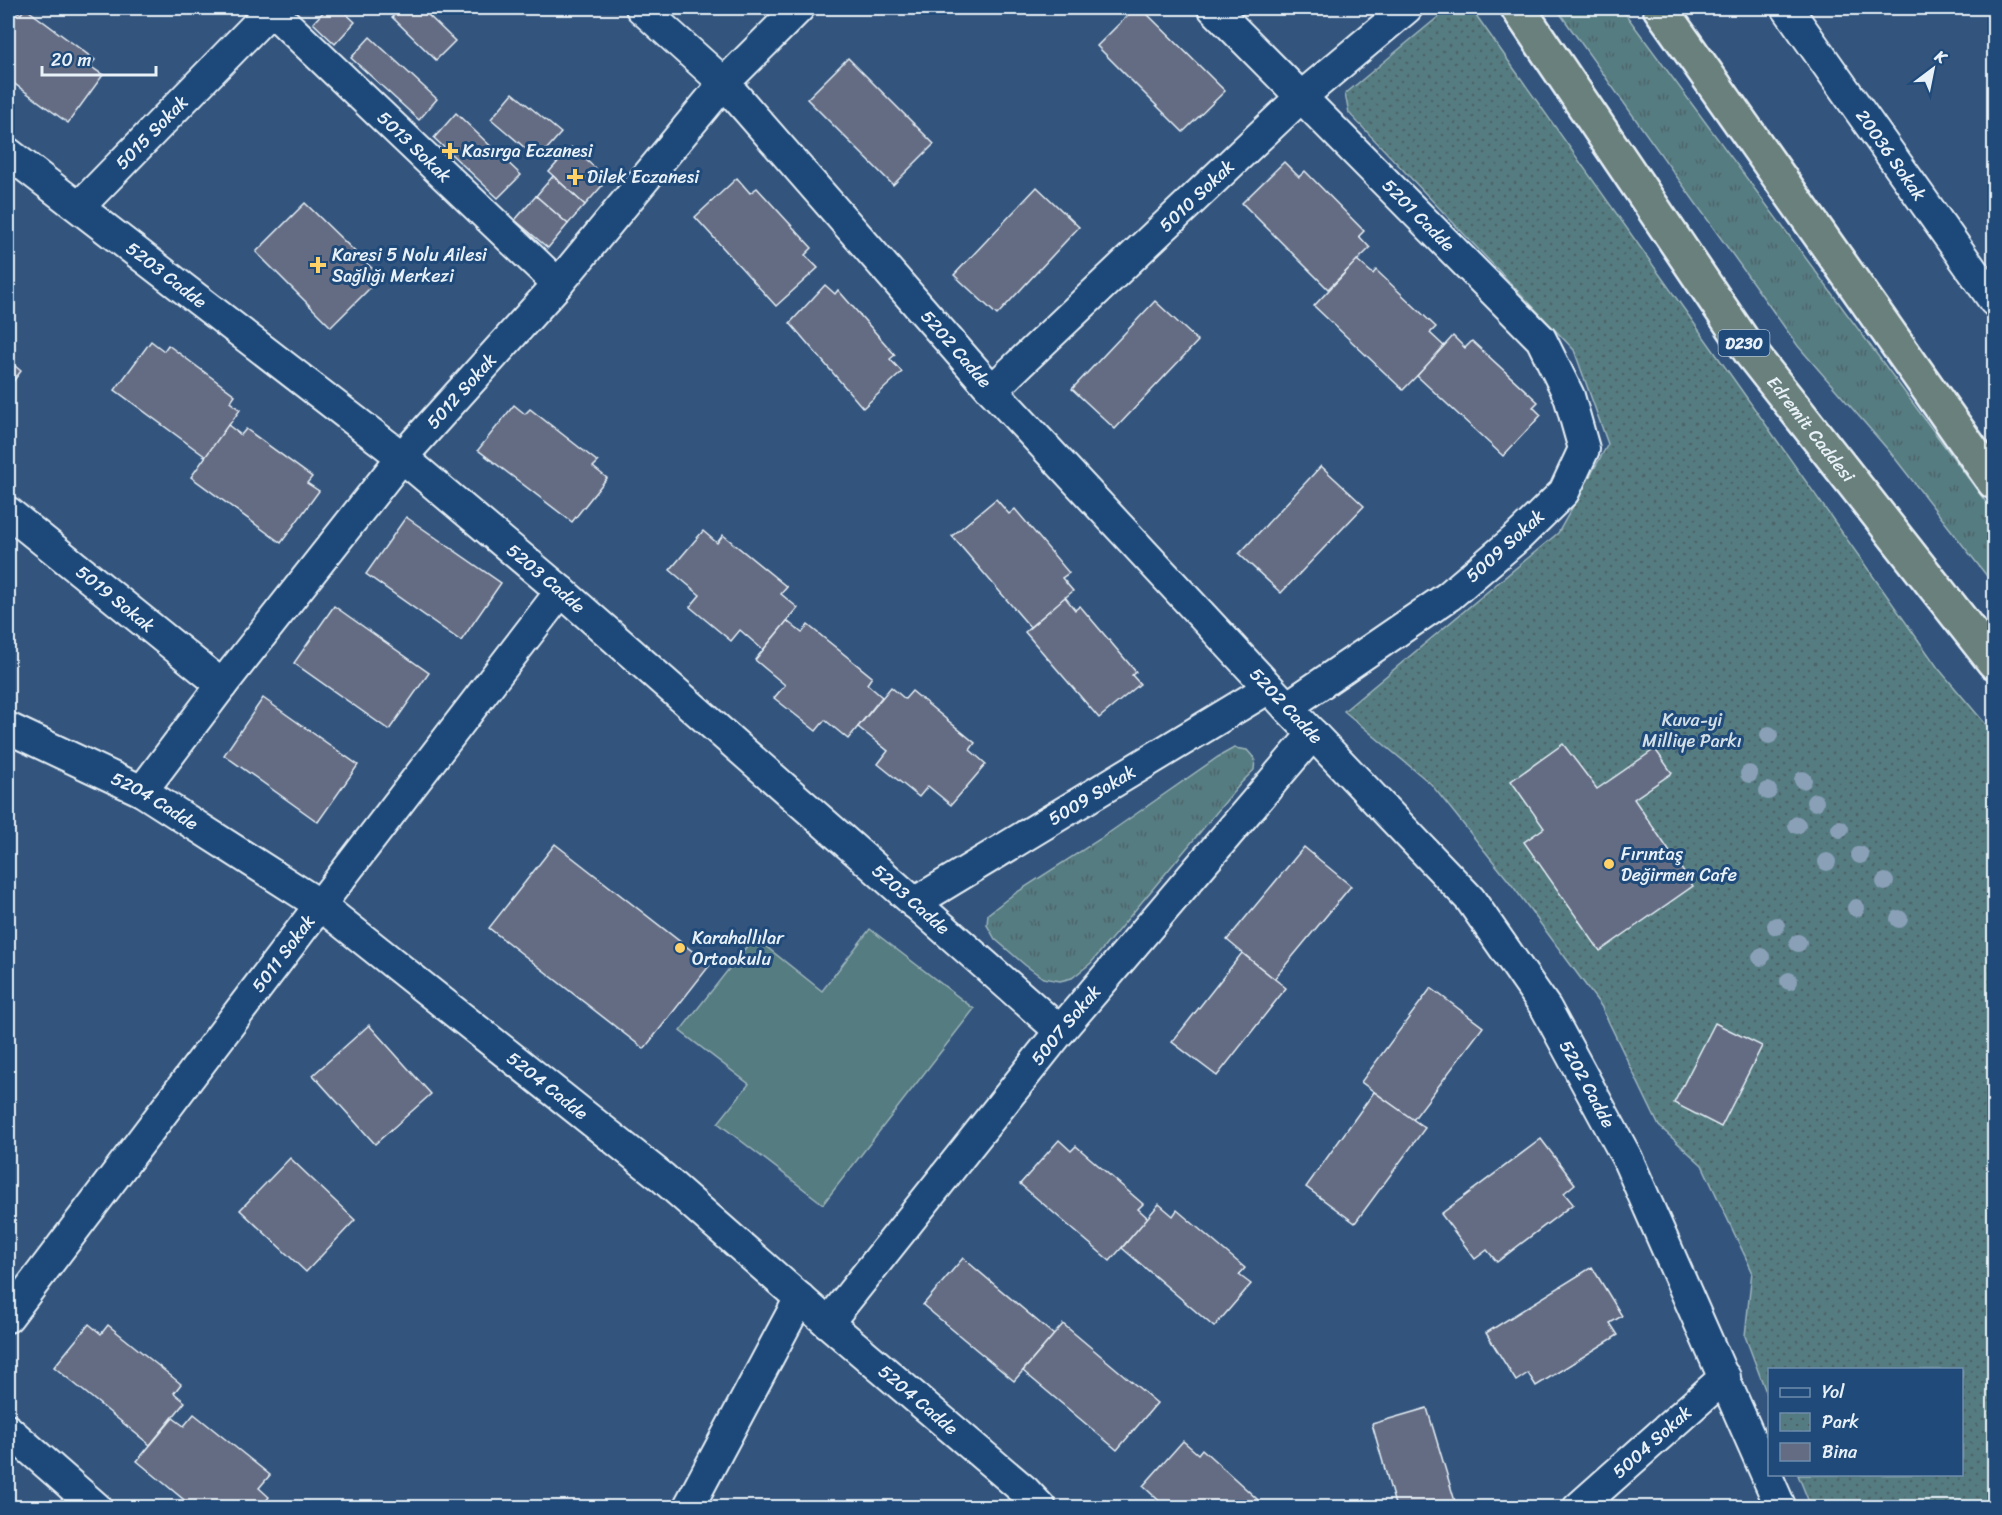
<svg xmlns="http://www.w3.org/2000/svg" width="2002" height="1515" viewBox="0 0 2002 1515" font-family="Sriracha,sans-serif">
  <style>
    .grass { fill: url(#grass-tufts); stroke: #9eb6bc; stroke-width: 1.5 }
    .park { fill: url(#park-dots); stroke: #9eb6bc; stroke-width: 1.5 }
    .pitch { fill: #547b81; stroke: #9eb6bc; stroke-width: 1.5 }
    .building { fill: #636c83; stroke: #e8f1f8; stroke-width: 1.5 }
    .lines { fill: none; stroke-linecap: round; stroke-linejoin: round }
    .minor-casing { stroke: #e8f1f8; stroke-width: 34 }
    .trunk-casing { stroke: #e8f1f8; stroke-width: 38 }
    .minor { stroke: #1f4a7a; stroke-width: 30 }
    .trunk { stroke: #6a807d; stroke-width: 33 }
    .tree { fill: #8aa0b7 }
    .poi-dot { fill: #ffd166; stroke: #1f4a7a; stroke-width: 2 }
    .labels { text-anchor: middle; stroke-width: 6; stroke-linejoin: round; paint-order: stroke }
    .shield { fill: #1f4a7a; stroke: #acbfd2; stroke-width: 1.5 }
    .shield-label { font-size: 16px; font-weight: bold; fill: #e8f1f8 }
    .street-label { font-size: 18px; fill: #e8f1f8; stroke: #1f4a7a }
    .poi-label { font-size: 18px; fill: #e8f1f8; stroke: #1f4a7a; text-anchor: start }
    .park-label { font-size: 18px; fill: #d2dfe6; stroke: #1f4a7a }
  </style>
  <defs>
    <pattern id="grass-tufts" width="24" height="20" patternUnits="userSpaceOnUse" patternTransform="scale(1.5)"><rect width="24" height="20" fill="#547b81"/><path d="M3 7l-1-3M5 7V3M7 7l1-3M15 17l-1-3M17 17v-4M19 17l1-3" fill="none" stroke="#4e6468"/></pattern>
    <pattern id="park-dots" width="8" height="8" patternUnits="userSpaceOnUse" patternTransform="scale(1.5)"><rect width="8" height="8" fill="#547b81"/><path d="M2 2h.1M6 6h.1" fill="none" stroke="#4e6468" stroke-width="1.8" stroke-linecap="round"/></pattern>
  </defs>
  <rect width="100%" height="100%" fill="#33547d"/>
  <filter id="ink" filterUnits="userSpaceOnUse"><feTurbulence type="fractalNoise" baseFrequency=".0167" numOctaves="2"/><feDisplacementMap in="SourceGraphic" scale="12" xChannelSelector="R" yChannelSelector="G"/><feConvolveMatrix kernelMatrix="1 2 1 2 8 2 1 2 1" color-interpolation-filters="sRGB"/></filter>
  <g filter="url(#ink)">
    <!-- grass -->
    <g class="grass">
      <path d="M1556 8H1621L1994 513V585L1890 452 1798 346Z"/>
      <path d="M1234 748 1247 750 1255 759 1254 770 1241 783 1091 963 1072 978 1060 981 1043 978 1025 965 995 939 987 925 988 914 1011 896 1100 839 1218 757Z"/>
    </g>
    <!-- park -->
    <path class="park" d="M1449 8H1471L1938 668 1994 734V1507H1811L1798 1475 1962 1474V1370H1770L1769 1400 1745 1336 1752 1271 1702 1165 1659 1126 1601 1006 1512 885 1431 784 1344 711 1558 533 1608 444 1574 350 1349 113 1345 94Z"/>
    <!-- pitch -->
    <path class="pitch" d="M870 929 974 1009 823 1204 718 1123 749 1084 680 1031 754 937 822 991Z"/>
    <!-- building -->
    <g class="building">
      <path d="M8 8H12L21 14 25 8 95 60 90 66 103 75 68 123 8 79Z"/>
      <path d="M327 8H340L355 22 335 44 313 23Z"/>
      <path d="M402 8H421L455 41 436 60 392 17Z"/>
      <path d="M1135 8H1141L1225 91 1183 132 1097 46Z"/>
      <path d="M370 37 437 99 419 120 351 58Z"/>
      <path d="M848 58 934 144 893 185 807 99Z"/>
      <path d="M513 93 561 133 538 159 491 119Z"/>
      <path d="M456 113 521 175 498 198 434 138Z"/>
      <path d="M571 147 608 179 585 205 549 172Z"/>
      <path d="M1284 162 1299 177 1305 171 1364 231 1359 236 1370 248 1328 289 1242 203Z"/>
      <path d="M553 176 585 205 568 224 536 196Z"/>
      <path d="M737 178 750 193 757 188 812 248 805 255 818 268 776 306 695 217Z"/>
      <path d="M1037 187 1079 227 997 315 954 275Z"/>
      <path d="M536 196 568 224 548 248 515 220Z"/>
      <path d="M305 203 381 277 331 327 256 252Z"/>
      <path d="M1357 260 1373 274 1376 270 1436 327 1430 333 1445 347 1403 390 1314 306Z"/>
      <path d="M825 285 835 294 838 290 895 355 890 359 902 372 863 408 790 323Z"/>
      <path d="M1155 301 1198 341 1115 429 1072 389Z"/>
      <path d="M1453 336 1465 348 1472 341 1538 402 1533 407 1541 415 1503 456 1417 376Z"/>
      <path d="M151 341 164 351 168 345 235 395 230 402 240 410 206 457 115 390Z"/>
      <path d="M8 349 13 353 8 360 21 371 8 388Z"/>
      <path d="M514 405 525 414 530 409 598 462 593 467 607 478 572 522 478 450Z"/>
      <path d="M228 425 241 435 246 429 312 477 307 483 319 491 281 543 191 477Z"/>
      <path d="M1321 466 1364 506 1281 593 1239 554Z"/>
      <path d="M996 499 1009 514 1015 509 1069 573 1062 578 1073 591 1030 627 952 536Z"/>
      <path d="M406 517 501 583 461 641 366 574Z"/>
      <path d="M703 531 717 543 723 535 787 587 781 594 798 608 763 650 740 630 731 641 690 607 700 595 670 570Z"/>
      <path d="M1065 597 1075 610 1080 606 1136 672 1132 675 1140 684 1099 718 1025 632Z"/>
      <path d="M334 606 429 673 389 730 294 663Z"/>
      <path d="M787 621 802 633 808 625 872 677 867 684 882 697 848 739 825 720 816 731 774 698 785 685 755 660Z"/>
      <path d="M891 687 905 699 912 691 975 743 970 750 986 764 951 805 928 786 919 797 878 764 888 751 858 727Z"/>
      <path d="M263 698 358 765 318 822 224 755Z"/>
      <path d="M1563 744 1597 789 1655 749 1672 773 1634 799 1693 886 1600 951 1524 842 1544 828 1511 781Z"/>
      <path d="M555 844 710 965 644 1049 489 928Z"/>
      <path d="M1304 847 1351 886 1274 979 1227 940Z"/>
      <path d="M1242 953 1286 988 1217 1076 1172 1042Z"/>
      <path d="M1431 988 1483 1027 1413 1120 1361 1082Z"/>
      <path d="M1715 1023 1762 1046 1721 1127 1674 1103Z"/>
      <path d="M369 1025 431 1094 375 1144 313 1075Z"/>
      <path d="M1374 1092 1425 1128 1355 1223 1306 1187Z"/>
      <path d="M1541 1139 1575 1184 1564 1193 1573 1204 1497 1262 1487 1250 1475 1259 1441 1214Z"/>
      <path d="M1059 1140 1071 1151 1076 1146 1143 1204 1138 1209 1148 1218 1110 1261 1020 1184Z"/>
      <path d="M290 1158 355 1220 306 1272 240 1210Z"/>
      <path d="M1159 1204 1173 1216 1177 1210 1245 1268 1239 1275 1251 1284 1214 1327 1122 1248Z"/>
      <path d="M963 1258 1054 1335 1014 1381 923 1305Z"/>
      <path d="M1592 1267 1622 1316 1610 1323 1618 1335 1536 1386 1528 1373 1516 1381 1486 1333Z"/>
      <path d="M89 1324 101 1334 108 1325 181 1384 174 1393 185 1402 150 1445 54 1367Z"/>
      <path d="M1063 1324 1157 1403 1117 1450 1023 1371Z"/>
      <path d="M1427 1408 1457 1508H1396L1372 1424Z"/>
      <path d="M194 1414 270 1475 259 1488 269 1497 261 1508H194L137 1461 173 1418 184 1426Z"/>
      <path d="M1183 1441 1198 1454 1202 1449 1267 1508H1167L1143 1486Z"/>
    </g>
    <g class="lines">
      <!-- minor casing -->
      <g class="minor-casing">
        <g id="minor">
          <path id="s1" d="M641 8 724 83 992 390 1287 707 1470 899 1546 1008 1627 1158 1781 1508"/>
          <path id="s2" d="M1213 8 1541 339 1569 396 1584 449 1564 492 1518 537 1449 596 1287 707"/>
          <path id="s3" d="M1787 8 1994 301"/>
          <path id="s4" d="M271 10 558 284"/>
          <path id="s5" d="M8 153 402 457 561 591 1060 1031"/>
          <path id="s6" d="M79 207 273 8"/>
          <path id="s7" d="M992 390 1301 97 1407 8"/>
          <path id="s8" d="M8 512 222 685"/>
          <path id="s9" d="M8 728 142 791 320 905 662 1177 828 1323 1025 1491 1041 1508"/>
          <path id="s10" d="M142 791 222 685 402 457 558 284 724 83 799 8"/>
          <path id="s11" d="M914 903 1269 688"/>
          <path id="s12" d="M8 1317 320 905 561 591"/>
          <path id="s13" d="M828 1323 1060 1031 1313 734"/>
          <path d="M8 1430 97 1508"/>
          <path d="M688 1508 800 1298"/>
          <path id="s14" d="M1578 1508 1725 1377"/>
        </g>
      </g>
      <!-- trunk casing -->
      <g class="trunk-casing">
        <g id="trunk">
          <path id="s15" d="M1518 8 1751 353 1994 662"/>
          <path d="M1660 8 1994 482"/>
        </g>
      </g>
      <!-- minor -->
      <use href="#minor" class="minor"/>
      <!-- trunk -->
      <use href="#trunk" class="trunk"/>
    </g>
    <!-- trees -->
    <g class="tree">
      <circle cx="1769" cy="735" r="9"/>
      <circle cx="1749" cy="774" r="9"/>
      <circle cx="1803" cy="780" r="9"/>
      <circle cx="1768" cy="791" r="9"/>
      <circle cx="1815" cy="802" r="9"/>
      <circle cx="1797" cy="825" r="9"/>
      <circle cx="1840" cy="829" r="9"/>
      <circle cx="1860" cy="855" r="9"/>
      <circle cx="1827" cy="862" r="9"/>
      <circle cx="1885" cy="882" r="9"/>
      <circle cx="1856" cy="908" r="9"/>
      <circle cx="1899" cy="919" r="9"/>
      <circle cx="1776" cy="926" r="9"/>
      <circle cx="1798" cy="943" r="9"/>
      <circle cx="1761" cy="957" r="9"/>
      <circle cx="1789" cy="981" r="9"/>
    </g>
  </g>
  <!-- markers -->
  <g class="poi-dot">
    <path d="M447 142h6v6h6v6h-6v6h-6v-6h-6v-6h6z"/>
    <path d="M572 168h6v6h6v6h-6v6h-6v-6h-6v-6h6z"/>
    <path d="M315 256h6v6h6v6h-6v6h-6v-6h-6v-6h6z"/>
    <circle cx="1609" cy="864" r="6"/>
    <circle cx="680" cy="948" r="6"/>
  </g>
  <g class="labels">
    <!-- shield labels -->
    <rect class="shield" x="1718.5" y="330" width="51" height="26" rx="4.5"/>
    <g class="shield-label">
      <text x="1744" y="349">D230</text>
    </g>
    <!-- street labels -->
    <g class="street-label">
      <text dy="6" stroke="none"><textPath href="#s6" startOffset="104">5015 Sokak</textPath></text>
      <text dy="6" stroke="none"><textPath href="#s4" startOffset="198">5013 Sokak</textPath></text>
      <text dy="6" stroke="none"><textPath href="#s3" startOffset="180">20036 Sokak</textPath></text>
      <text dy="6" stroke="none"><textPath href="#s7" startOffset="282">5010 Sokak</textPath></text>
      <text dy="6" stroke="none"><textPath href="#s2" startOffset="292">5201 Cadde</textPath></text>
      <text dy="6" stroke="none"><textPath href="#s5" startOffset="200">5203 Cadde</textPath></text>
      <text dy="6" stroke="none"><textPath href="#s1" startOffset="465">5202 Cadde</textPath></text>
      <text dy="6" stroke="none"><textPath href="#s10" startOffset="512">5012 Sokak</textPath></text>
      <text dy="6" stroke="none"><textPath href="#s15" startOffset="513">Edremit Caddesi</textPath></text>
      <text transform="translate(1505 546) rotate(-42)" y="6">5009 Sokak</text>
      <text dy="6" stroke="none"><textPath href="#s5" startOffset="686">5203 Cadde</textPath></text>
      <text dy="6" stroke="none"><textPath href="#s8" startOffset="138">5019 Sokak</textPath></text>
      <text dy="6" stroke="none"><textPath href="#s1" startOffset="951">5202 Cadde</textPath></text>
      <text dy="6" stroke="none"><textPath href="#s11" startOffset="208">5009 Sokak</textPath></text>
      <text dy="6" stroke="none"><textPath href="#s9" startOffset="164">5204 Cadde</textPath></text>
      <text dy="6" stroke="none"><textPath href="#s5" startOffset="1172">5203 Cadde</textPath></text>
      <text dy="6" stroke="none"><textPath href="#s12" startOffset="456">5011 Sokak</textPath></text>
      <text dy="6" stroke="none"><textPath href="#s13" startOffset="381">5007 Sokak</textPath></text>
      <text dy="6" stroke="none"><textPath href="#s1" startOffset="1437">5202 Cadde</textPath></text>
      <text dy="6" stroke="none"><textPath href="#s9" startOffset="650">5204 Cadde</textPath></text>
      <text dy="6" stroke="none"><textPath href="#s9" startOffset="1136">5204 Cadde</textPath></text>
      <text dy="6" stroke="none"><textPath href="#s14" startOffset="99">5004 Sokak</textPath></text>
    </g>
    <!-- poi labels -->
    <g class="poi-label">
      <text x="462" y="157">Kasırga Eczanesi</text>
      <text x="587" y="183">Dilek Eczanesi</text>
      <text x="332" y="261">Karesi 5 Nolu Ailesi<tspan x="332" dy="21">Sağlığı Merkezi</tspan></text>
      <text x="1621" y="860">Fırıntaş<tspan x="1621" dy="21">Değirmen Cafe</tspan></text>
      <text x="692" y="944">Karahallılar<tspan x="692" dy="21">Ortaokulu</tspan></text>
    </g>
    <!-- park labels -->
    <g class="park-label">
      <text x="1692" y="726">Kuva-yi<tspan x="1692" dy="21">Milliye Parkı</tspan></text>
    </g>
  </g>
  <!-- margin -->
  <rect width="2002" height="1515" fill="none" stroke="#1f4a7a" stroke-width="30"/>
  <rect x="15" y="15" width="1972" height="1485" fill="none" stroke="#e8f1f8" stroke-width="2" filter="url(#ink)"/>
  <!-- legend -->
  <rect x="1768" y="1368" width="195" height="108" fill="#1f4a7a" stroke="#6f8dac" stroke-width="1.5"/>
  <rect x="1780" y="1388" width="30" height="9" fill="#1f4a7a" stroke="#6f8dac" stroke-width="1.5"/>
  <text x="1822" y="1398" font-size="18" fill="#e8f1f8">Yol</text>
  <rect x="1780" y="1413" width="30" height="18" fill="url(#park-dots)" stroke="#6f8dac" stroke-width="1.5"/>
  <text x="1822" y="1428" font-size="18" fill="#e8f1f8">Park</text>
  <rect x="1780" y="1443" width="30" height="18" fill="#636c83" stroke="#6f8dac" stroke-width="1.5"/>
  <text x="1822" y="1458" font-size="18" fill="#e8f1f8">Bina</text>
  <!-- north arrow -->
  <g transform="translate(1933 69) rotate(32)" stroke="#1f4a7a" stroke-width="4.5" paint-order="stroke">
  <path d="M0-4.5L10 22L0 15L-10 22Z" fill="#e8f1f8"/>
  <text y="-9" font-size="16" font-weight="bold" text-anchor="middle" fill="#e8f1f8">K</text>
  </g>
  <!-- scale -->
  <path d="M42 66v9h114v-9" fill="none" stroke="#e8f1f8" stroke-width="3"/>
  <text x="51" y="66" font-size="18" fill="#e8f1f8" stroke="#1f4a7a" stroke-width="4.5" paint-order="stroke">20 m</text>
</svg>
